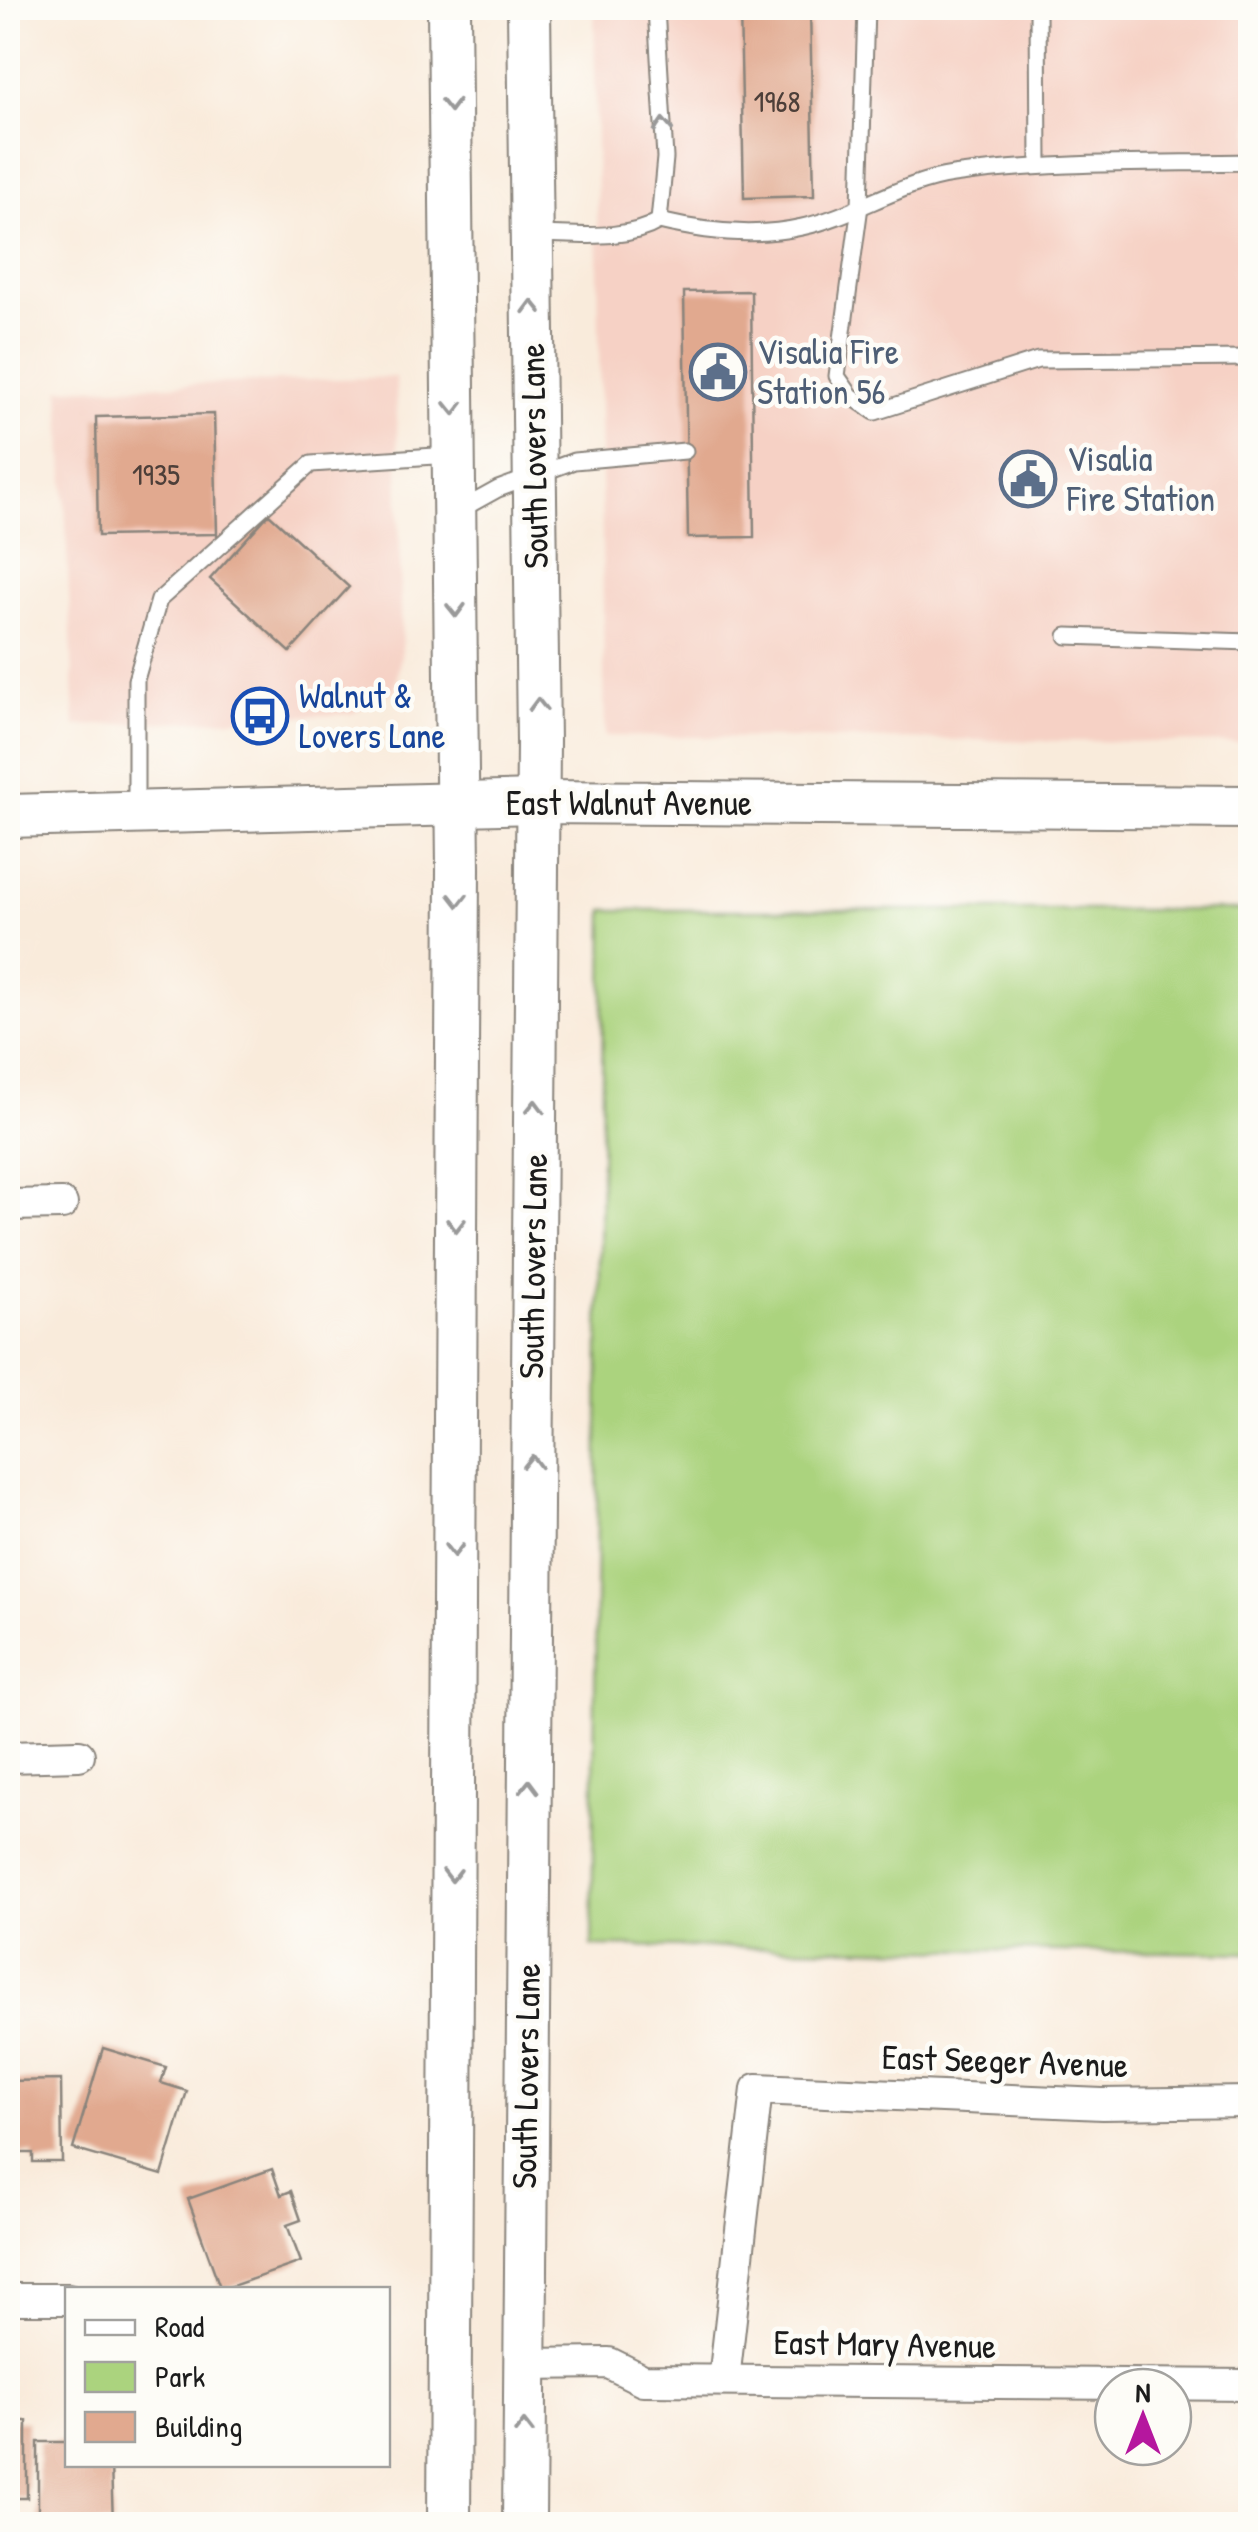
<svg xmlns="http://www.w3.org/2000/svg" width="1258" height="2532" viewBox="0 0 1258 2532" font-family="'Patrick Hand',sans-serif">
  <style>
    .built { fill: #f6d1c5 }
    .green { fill: #abd37e; stroke: #64784d; stroke-width: 2.5 }
    .building { fill: #e1a98f }
    .lines { fill: none; stroke-linecap: round; stroke-linejoin: round }
    .service-casing { stroke: #8a847c; stroke-width: 19 }
    .minor-casing { stroke: #8a847c; stroke-width: 34 }
    .secondary-casing { stroke: #8a847c; stroke-width: 46 }
    .service { stroke: #fff; stroke-width: 15 }
    .minor { stroke: #fff; stroke-width: 30 }
    .secondary { stroke: #fff; stroke-width: 42 }
    .oneway { stroke: #999 }
    .labels { text-anchor: middle; stroke-width: 9; stroke-linejoin: round; paint-order: stroke }
    .number-label { font-size: 30px; fill: #4d3f39 }
    .service-label { font-size: 35px; fill: #4e5e75; stroke: #fdfcf7; text-anchor: start }
    .street-label { font-size: 35px; fill: #1c1c1c; stroke: #fdfcf7 }
    .transit-label { font-size: 35px; fill: #164399; stroke: #fdfcf7; text-anchor: start }
  </style>
  <rect width="100%" height="100%" fill="#fdfcf7"/>
  <filter id="ink" filterUnits="userSpaceOnUse"><feTurbulence type="fractalNoise" baseFrequency=".01" numOctaves="2"/><feDisplacementMap in="SourceGraphic" scale="20" xChannelSelector="R" yChannelSelector="G"/><feConvolveMatrix kernelMatrix="1 2 1 2 8 2 1 2 1" color-interpolation-filters="sRGB"/></filter>
  <filter id="wash" filterUnits="userSpaceOnUse"><feTurbulence type="fractalNoise" baseFrequency=".0048" numOctaves="4" result="noise"/><feDisplacementMap in="SourceGraphic" scale="40" xChannelSelector="R" yChannelSelector="G"/><feGaussianBlur stdDeviation="2.25" result="paint"/><feColorMatrix in="noise" values="0 0 0 0 0 0 0 0 0 0 0 0 0 0 0 0 0 1.4 0 .05"/><feComposite in="paint" operator="in"/></filter>
  <g filter="url(#wash)">
    <rect width="100%" height="100%" fill="#f9ebdb"/>
    <!-- built -->
    <g class="built">
      <path d="M594 8H1250V743L605 736Z"/>
      <path d="M396 377 402 649 395 689 351 714 75 726 60 389Z"/>
    </g>
    <!-- green -->
    <path class="green" d="M604 910H1250V1953L592 1946Z"/>
    <g id="blocks">
      <!-- building -->
      <g class="building">
        <path d="M740 8H810L814 196 744 198Z"/>
        <path d="M751 291 754 537 688 538 684 292Z"/>
        <path d="M214 414 217 534 98 536 96 417Z"/>
        <path d="M269 514 349 587 290 652 210 579Z"/>
        <path d="M103 2048 166 2067 161 2083 187 2091 162 2175 73 2149Z"/>
        <path d="M61 2080 62 2162H33V2153H8V2081Z"/>
        <path d="M272 2169 281 2195 291 2191 301 2220 287 2225 301 2262 221 2290 188 2199Z"/>
        <rect x="8" y="2421" width="19" height="77"/>
        <path d="M38 2442H68V2464H111L113 2524H38Z"/>
      </g>
    </g>
  </g>
  <g filter="url(#ink)">
    <use href="#blocks" fill-opacity="0" stroke="#8a847c" stroke-width="2.5"/>
    <g class="lines">
      <!-- service casing -->
      <g class="service-casing">
        <g id="service">
          <path d="M866 8 860 206 837 376 851 396 875 412 1038 360 1250 358"/>
          <path d="M1038 8 1039 166"/>
          <path d="M659 221C705 232 754 238 802 227 854 216 901 182 953 175 1051 161 1152 164 1250 162"/>
          <path d="M535 234C574 234 624 242 659 221L665 158 656 8"/>
          <path d="M460 510 498 489 574 461 685 451"/>
          <path d="M1067 636 1250 642"/>
          <path d="M136 810V680L159 600 311 464 451 455"/>
        </g>
      </g>
      <!-- minor casing -->
      <g class="minor-casing">
        <g id="minor">
          <path d="M8 1205 62 1204"/>
          <path d="M8 1757 79 1755"/>
          <path d="M8 2299H68"/>
          <path d="M524 2364 609 2363 643 2380 1250 2385"/>
          <path d="M724 2380 757 2089 1102 2104 1250 2102"/>
        </g>
      </g>
      <!-- secondary casing -->
      <g class="secondary-casing">
        <g id="secondary">
          <path d="M8 816 537 802 1250 807"/>
          <path d="M449 2524 458 868 449 8"/>
          <path d="M524 2524 538 741 529 8"/>
        </g>
      </g>
      <!-- service -->
      <use href="#service" class="service"/>
      <!-- minor -->
      <use href="#minor" class="minor"/>
      <!-- secondary -->
      <use href="#secondary" class="secondary"/>
    </g>
    <!-- one-way arrows -->
    <defs><path id="oneway-chevron" d="M-2-3.5L2.5 0L-2 3.5" fill="none" stroke-width="1.6" stroke-linecap="round" stroke-linejoin="round" transform="scale(2.5)"/></defs>
    <g class="oneway">
      <use href="#oneway-chevron" transform="translate(450 105) rotate(89)"/>
      <use href="#oneway-chevron" transform="translate(663 125) rotate(-94)"/>
      <use href="#oneway-chevron" transform="translate(532 307) rotate(-91)"/>
      <use href="#oneway-chevron" transform="translate(454 408) rotate(89)"/>
      <use href="#oneway-chevron" transform="translate(456 610) rotate(89)"/>
      <use href="#oneway-chevron" transform="translate(538 705) rotate(-91)"/>
      <use href="#oneway-chevron" transform="translate(458 900) rotate(90)"/>
      <use href="#oneway-chevron" transform="translate(535 1107) rotate(-89)"/>
      <use href="#oneway-chevron" transform="translate(456 1225) rotate(90)"/>
      <use href="#oneway-chevron" transform="translate(532 1462) rotate(-89)"/>
      <use href="#oneway-chevron" transform="translate(454 1550) rotate(90)"/>
      <use href="#oneway-chevron" transform="translate(529 1787) rotate(-89)"/>
      <use href="#oneway-chevron" transform="translate(452 1875) rotate(90)"/>
      <use href="#oneway-chevron" transform="translate(524 2427) rotate(-90)"/>
    </g>
  </g>
  <!-- icons -->
  <defs>
    <g id="civic-ring" transform="scale(2.875)"><circle r="9.5" fill="#fdfcf7" stroke="#5c6f8a" stroke-width="1.5"/><path d="M-.6-6.5H3V-4.5H.6V-3L4-1V1h2V6H-6V1h2V-1L-.6-3ZM-1.2 2.5V6h2.4V2.5Z" fill="#5c6f8a"/></g>
    <g id="bus-ring" transform="scale(2.875)"><circle r="9.5" fill="#fdfcf7" stroke="#1a4fb4" stroke-width="1.5"/><path d="M-5-6H5V4H4V6H2V4H-2V6H-4V4H-5ZM-3.5-4V0h7V-4ZM-3.5 1.2v1.5H-2V1.2ZM2 1.2v1.5H3.5V1.2Z" fill="#1a4fb4"/></g>
  </defs>
  <g fill-rule="evenodd">
    <use href="#civic-ring" x="718" y="372"/>
    <use href="#civic-ring" x="1028" y="479"/>
    <use href="#bus-ring" x="260" y="716"/>
  </g>
  <g class="labels">
    <!-- number labels -->
    <g class="number-label">
      <text x="777" y="112">1968</text>
      <text x="156" y="485">1935</text>
    </g>
    <!-- service labels -->
    <g class="service-label">
      <text x="757" y="364">Visalia Fire<tspan x="757" dy="40">Station 56</tspan></text>
      <text x="1067" y="471">Visalia<tspan x="1067" dy="40">Fire Station</tspan></text>
    </g>
    <!-- street labels -->
    <g class="street-label">
      <text transform="translate(534 456) rotate(-91)" y="12">South Lovers Lane</text>
      <text x="629" y="815">East Walnut Avenue</text>
      <text transform="translate(533 1266) rotate(-89)" y="12">South Lovers Lane</text>
      <text transform="translate(1005 2061) rotate(2)" y="12">East Seeger Avenue</text>
      <text transform="translate(526 2076) rotate(-89)" y="12">South Lovers Lane</text>
      <text transform="translate(885 2344) rotate(1)" y="12">East Mary Avenue</text>
    </g>
    <!-- transit labels -->
    <g class="transit-label">
      <text x="299" y="708">Walnut &amp;<tspan x="299" dy="40">Lovers Lane</tspan></text>
    </g>
  </g>
  <!-- margin -->
  <rect width="1258" height="2532" fill="none" stroke="#fdfcf7" stroke-width="40"/>
  <!-- legend -->
  <rect x="65" y="2287" width="325" height="180" fill="#fdfcf7" stroke="#a3a29f" stroke-width="2.5"/>
  <rect x="85" y="2320" width="50" height="15" fill="#ffffff" stroke="#a3a29f" stroke-width="2.5"/>
  <text x="155" y="2337" font-size="30" fill="#1c1c1c">Road</text>
  <rect x="85" y="2362" width="50" height="30" fill="#abd37e" stroke="#a3a29f" stroke-width="2.5"/>
  <text x="155" y="2387" font-size="30" fill="#1c1c1c">Park</text>
  <rect x="85" y="2412" width="50" height="30" fill="#e1a98f" stroke="#a3a29f" stroke-width="2.5"/>
  <text x="155" y="2437" font-size="30" fill="#1c1c1c">Building</text>
  <!-- north arrow -->
  <g transform="translate(1143 2417)"><circle r="48" fill="#fdfcf7" stroke="#a3a29f" stroke-width="2.5"/>
  <path d="M0-8L18 38L0 25L-18 38Z" fill="#b5179e"/>
  <text y="-15" font-size="28" font-weight="bold" text-anchor="middle" fill="#1c1c1c">N</text>
  </g>
</svg>
